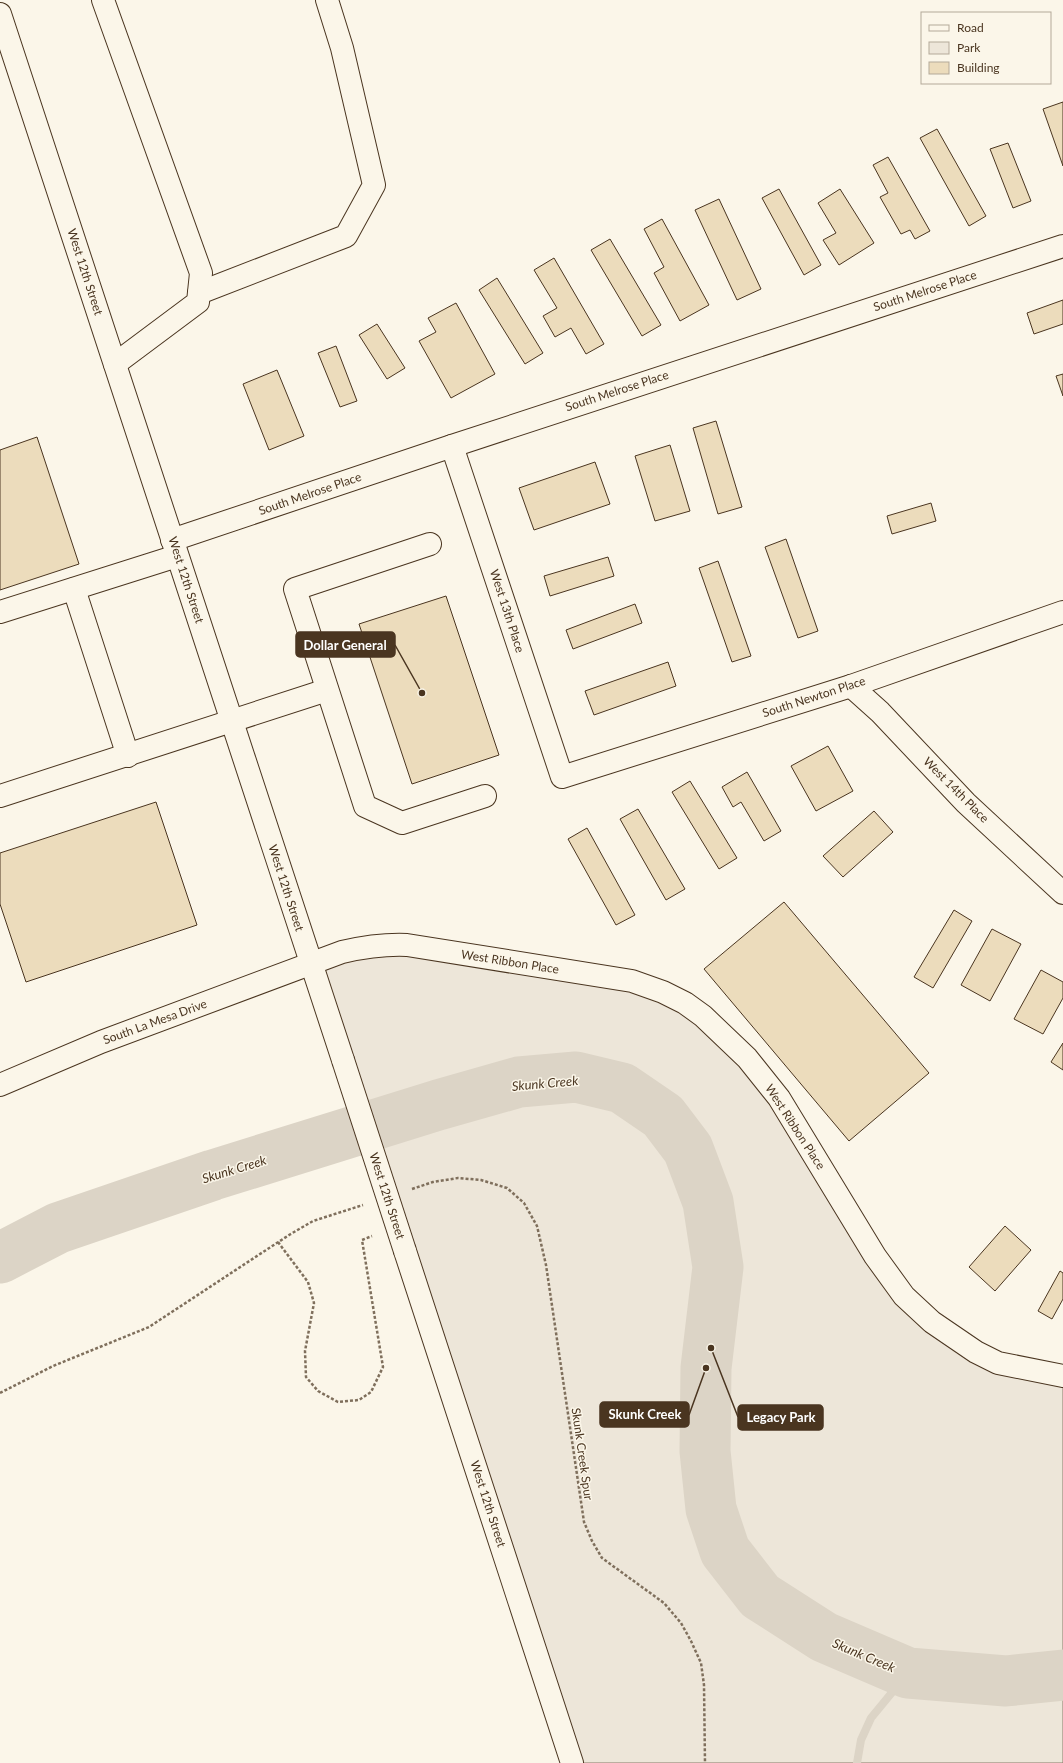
<svg xmlns="http://www.w3.org/2000/svg" width="1063" height="1763" viewBox="0 0 1063 1763" font-family="Lato,sans-serif">
  <style>
    .green { fill: #ede6d9; stroke: #887966 }
    .lines { fill: none; stroke-linecap: round; stroke-linejoin: round }
    .stream { stroke: #dcd4c6; stroke-width: 8 }
    .river { stroke: #dcd4c6; stroke-width: 51 }
    .building { fill: #ecdcbc; stroke: #4a3520 }
    .minor-casing { stroke: #4a3520; stroke-width: 24 }
    .major-casing { stroke: #4a3520; stroke-width: 24 }
    .path { stroke: #7f6f5c; stroke-width: 2.5; stroke-dasharray: 3 2; stroke-linecap: butt }
    .minor { stroke: #fbf6e9; stroke-width: 22 }
    .major { stroke: #fbf6e9; stroke-width: 22 }
    .major-bridge-casing { stroke: #4a3520; stroke-width: 24; stroke-linecap: butt }
    .major-bridge { stroke: #fbf6e9; stroke-width: 22 }
    .labels { text-anchor: middle; stroke-width: 3; stroke-linejoin: round; paint-order: stroke }
    .street-label { font-size: 12px; fill: #4a3520; stroke: #fbf6e9 }
    .water-label { font-size: 13px; font-style: italic; fill: #4a3520; stroke: #fbf6e9 }
    .leader { fill: none; stroke: #4a3520; stroke-width: 1.5 }
    .callout-dot { fill: #4a3520; stroke: #fbf6e9; stroke-width: 1.5 }
    .callout { fill: #4a3520; stroke: #4a3520; stroke-width: 1.5 }
    .callout-label { font-size: 13px; text-anchor: middle; font-weight: bold; fill: #fff }
  </style>
  <rect width="100%" height="100%" fill="#fbf6e9"/>
  <!-- green -->
  <path class="green" d="M407 945 632 981 703 1016 779 1098 932 1322 1044 1373 1063 1376V1763H570L311 964Z"/>
  <g class="lines">
    <!-- stream -->
    <path class="stream" d="M857 1763 861 1740 871 1718 908 1673"/>
    <!-- river -->
    <path class="river" d="M0 1258 58 1228 213 1175 438 1105 519 1082 576 1077 622 1088 663 1116 688 1149 708 1202 718 1267 706 1368 705 1451 711 1509 725 1551 760 1596 824 1637 908 1673 1006 1681 1063 1675"/>
  </g>
  <!-- building -->
  <g class="building">
    <path d="M1063 102V166L1043 109Z"/>
    <path d="M937 129 986 216 969 226 920 138Z"/>
    <path d="M1008 143 1031 201 1013 208 990 149Z"/>
    <path d="M888 157 930 231 915 239 910 230 901 234 880 197 888 193 873 165Z"/>
    <path d="M779 189 821 265 804 275 762 198Z"/>
    <path d="M840 189 874 243 839 265 823 240 836 233 818 203Z"/>
    <path d="M719 199 761 289 737 300 695 210Z"/>
    <path d="M662 219 709 305 680 321 654 273 664 267 644 229Z"/>
    <path d="M610 239 661 325 642 336 591 250Z"/>
    <path d="M554 258 604 344 586 354 571 328 555 337 543 316 557 308 534 270Z"/>
    <path d="M497 278 543 353 525 364 479 290Z"/>
    <path d="M1063 300V324L1034 334 1027 313Z"/>
    <path d="M456 303 495 374 451 398 419 341 436 332 428 318Z"/>
    <path d="M377 324 405 368 387 379 359 335Z"/>
    <path d="M336 346 357 401 340 407 318 353Z"/>
    <path d="M277 370 304 436 269 450 243 384Z"/>
    <path d="M1063 374V396L1056 376Z"/>
    <path d="M716 421 742 507 718 514 693 428Z"/>
    <path d="M37 437 79 564 0 590V450Z"/>
    <path d="M670 445 690 511 655 521 635 456Z"/>
    <path d="M595 462 610 504 534 530 519 488Z"/>
    <path d="M931 503 936 521 892 534 887 516Z"/>
    <path d="M786 539 818 631 798 638 765 547Z"/>
    <path d="M608 557 614 576 550 596 544 576Z"/>
    <path d="M718 561 751 656 732 662 699 568Z"/>
    <path d="M446 596 499 755 412 784 359 624Z"/>
    <path d="M635 604 642 623 573 649 566 630Z"/>
    <path d="M668 662 676 686 594 715 585 691Z"/>
    <path d="M828 746 853 791 816 811 791 766Z"/>
    <path d="M747 772 781 831 764 841 741 802 733 807 722 787Z"/>
    <path d="M690 781 737 858 719 869 672 792Z"/>
    <path d="M156 802 197 925 26 982 0 904V853Z"/>
    <path d="M638 809 685 889 666 900 620 819Z"/>
    <path d="M874 811 893 832 843 877 823 856Z"/>
    <path d="M587 828 635 915 616 925 568 839Z"/>
    <path d="M784 902 929 1073 849 1141 704 969Z"/>
    <path d="M954 910 972 921 933 988 914 977Z"/>
    <path d="M992 929 1021 944 990 1001 961 985Z"/>
    <path d="M1041 970 1063 982V998L1043 1034 1014 1019Z"/>
    <path d="M1063 1043V1070L1051 1062Z"/>
    <path d="M1005 1226 1031 1250 995 1291 969 1267Z"/>
    <path d="M1060 1271 1063 1273V1299L1052 1319 1038 1311Z"/>
  </g>
  <g class="lines">
    <!-- minor casing -->
    <g class="minor-casing">
      <g id="minor">
        <path d="M103 0 201 273 198 302 115 364"/>
        <path d="M199 293 346 236 374 185 342 48 327 0"/>
        <path d="M452 446 562 777 851 686 1063 612"/>
        <path d="M172 540 452 446 1063 246"/>
        <path d="M430 544 295 589 365 806 402 823 485 796"/>
        <path d="M74 589 128 756"/>
        <path d="M0 612 177 556"/>
        <path d="M851 686 880 712 966 803 1063 893"/>
        <path d="M0 796 327 690"/>
        <path d="M0 1085 101 1042 342 952C364 947 384 944 407 945L632 981 663 992 685 1003 703 1016 747 1058 779 1098 875 1256 904 1296 932 1322 976 1352 998 1363 1063 1376"/>
      </g>
    </g>
    <!-- major casing -->
    <g class="major-casing">
      <g id="major">
        <path d="M0 14 343 1060"/>
        <path d="M405 1251 572 1763"/>
      </g>
    </g>
    <!-- path -->
    <g class="path">
      <path d="M412 1189 433 1182 458 1178 481 1180 507 1188 524 1203 537 1226 546 1265 584 1522 592 1541 602 1558 664 1603 681 1623 691 1641 701 1663 704 1685 705 1763"/>
      <path d="M278 1242 308 1282 314 1303 305 1351 306 1377 318 1391 338 1402 359 1400 371 1392 383 1367 362 1240 372 1236"/>
      <path d="M0 1393 53 1366 149 1327 289 1235 313 1221 363 1205"/>
    </g>
    <!-- minor -->
    <use href="#minor" class="minor"/>
    <!-- major -->
    <use href="#major" class="major"/>
    <!-- major-bridge casing -->
    <g class="major-bridge-casing">
      <path id="major-bridge" d="M343 1060 405 1251"/>
    </g>
    <!-- major-bridge -->
    <use href="#major-bridge" class="major-bridge"/>
  </g>
  <g class="labels">
    <!-- street labels -->
    <g class="street-label">
      <text transform="translate(85 272) rotate(72)" y="4">West 12th Street</text>
      <text transform="translate(925 291) rotate(-18)" y="4">South Melrose Place</text>
      <text transform="translate(617 391) rotate(-18)" y="4">South Melrose Place</text>
      <text transform="translate(310 494) rotate(-19)" y="4">South Melrose Place</text>
      <text transform="translate(186 580) rotate(72)" y="4">West 12th Street</text>
      <text transform="translate(507 611) rotate(72)" y="4">West 13th Place</text>
      <text transform="translate(814 697) rotate(-18)" y="4">South Newton Place</text>
      <text transform="translate(956 790) rotate(45)" y="4">West 14th Place</text>
      <text transform="translate(286 888) rotate(72)" y="4">West 12th Street</text>
      <text transform="translate(510 962) rotate(9)" y="4">West Ribbon Place</text>
      <text transform="translate(155 1022) rotate(-20)" y="4">South La Mesa Drive</text>
      <text transform="translate(795 1127) rotate(57)" y="4">West Ribbon Place</text>
      <text transform="translate(387 1196) rotate(72)" y="4">West 12th Street</text>
      <text transform="translate(582 1454) rotate(82)" y="4">Skunk Creek Spur</text>
      <text transform="translate(488 1504) rotate(72)" y="4">West 12th Street</text>
    </g>
    <!-- water labels -->
    <g class="water-label">
      <text transform="translate(545 1083) rotate(-5)" y="5">Skunk Creek</text>
      <text transform="translate(234 1169) rotate(-17)" y="5">Skunk Creek</text>
      <text transform="translate(864 1655) rotate(23)" y="5">Skunk Creek</text>
    </g>
  </g>
  <!-- callouts -->
  <path class="leader" d="M422 693L395 645M706 1368L689 1415M711 1348L738 1417"/>
  <g class="callout-dot">
    <circle cx="422" cy="693" r="4"/>
    <circle cx="706" cy="1368" r="4"/>
    <circle cx="711" cy="1348" r="4"/>
  </g>
  <g class="callout">
    <rect x="296" y="632" width="99" height="25" rx="4"/>
    <rect x="600" y="1402" width="89" height="25" rx="4"/>
    <rect x="738" y="1405" width="85" height="25" rx="4"/>
  </g>
  <g class="callout-label">
    <text x="345" y="650">Dollar General</text>
    <text x="645" y="1419">Skunk Creek</text>
    <text x="781" y="1422">Legacy Park</text>
  </g>
  <!-- legend -->
  <rect x="921" y="12" width="130" height="72" fill="#fbf6e9" stroke="#b4a999"/>
  <rect x="929" y="25" width="20" height="6" fill="#fbf6e9" stroke="#b4a999"/>
  <text x="957" y="32" font-size="12" fill="#4a3520">Road</text>
  <rect x="929" y="42" width="20" height="12" fill="#ede6d9" stroke="#b4a999"/>
  <text x="957" y="52" font-size="12" fill="#4a3520">Park</text>
  <rect x="929" y="62" width="20" height="12" fill="#ecdcbc" stroke="#b4a999"/>
  <text x="957" y="72" font-size="12" fill="#4a3520">Building</text>
</svg>
